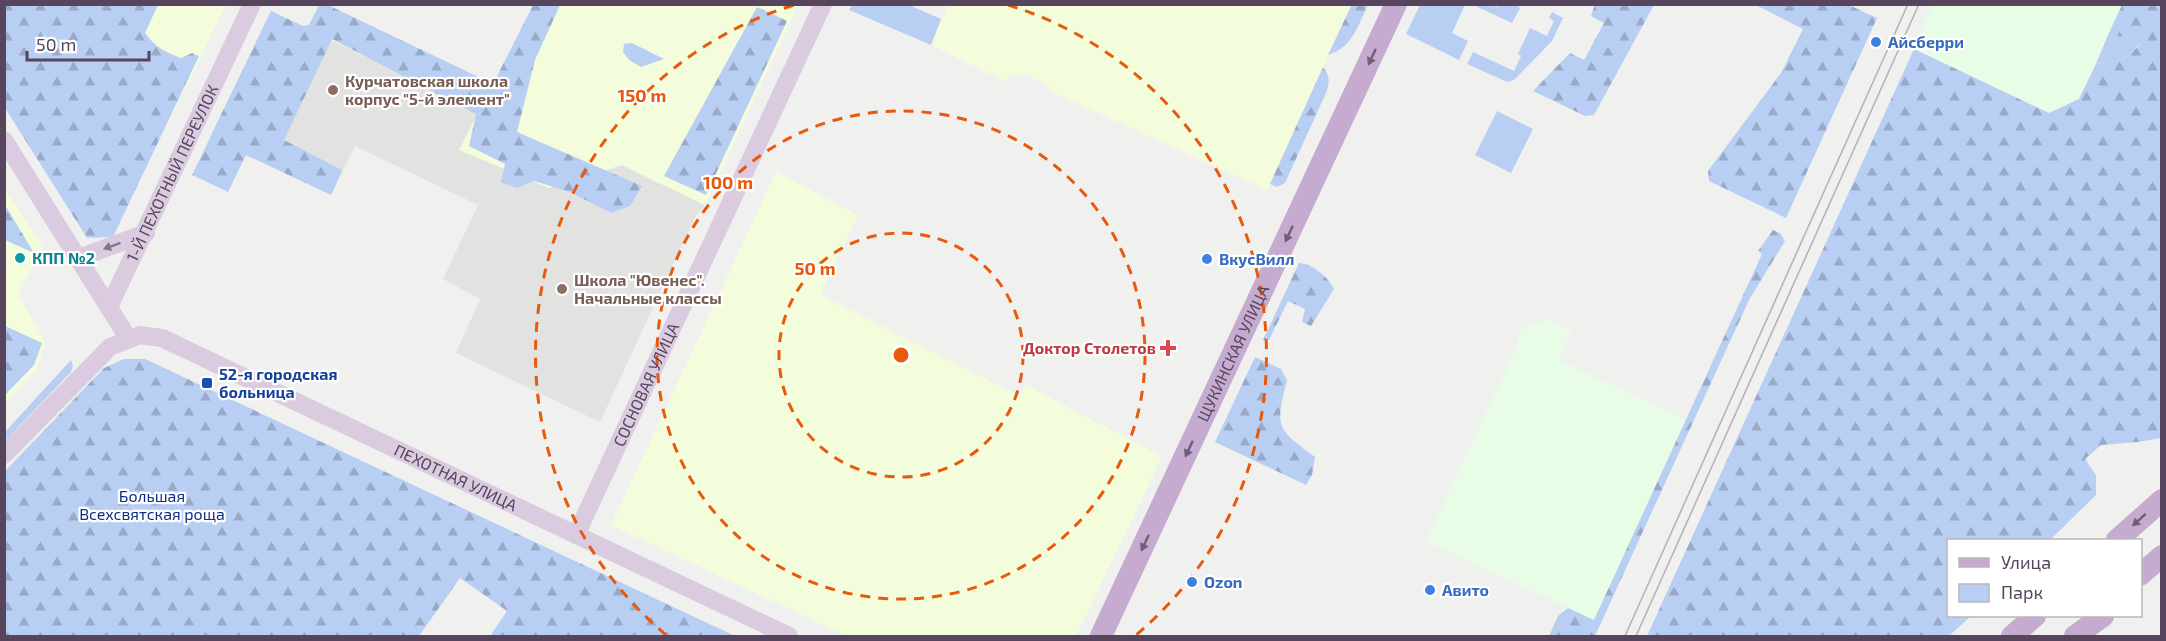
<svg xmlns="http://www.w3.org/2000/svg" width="2166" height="641" viewBox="0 0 2166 641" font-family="'Exo 2',sans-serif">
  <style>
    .commercial { fill: #e7fde6 }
    .education { fill: #e2e2e0 }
    .medical { fill: #f3fddc }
    .green { fill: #b8cff3 }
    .forest { fill: url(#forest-firs) }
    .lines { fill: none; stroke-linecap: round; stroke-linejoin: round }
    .minor { stroke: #dacbe0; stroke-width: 18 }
    .major { stroke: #c6abd0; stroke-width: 22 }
    .tram { stroke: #b6aeb7; stroke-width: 1.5 }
    .oneway { fill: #725e7a }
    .oneway2 { fill: #84748b }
    .ring { fill: none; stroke: #e8590c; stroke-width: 3; stroke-dasharray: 10 8 }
    .shop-dot { fill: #3f7fe0; stroke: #fff; stroke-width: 2 }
    .education-dot { fill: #8d6e63; stroke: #fff; stroke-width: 2 }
    .culture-dot { fill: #0f9aa8; stroke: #fff; stroke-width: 2 }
    .health-dot { fill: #e0444e; stroke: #fff; stroke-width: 2 }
    .transit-dot { fill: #1a4fb4; stroke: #fff; stroke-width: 2 }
    .labels { text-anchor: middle; stroke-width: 4.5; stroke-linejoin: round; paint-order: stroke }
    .shop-label { font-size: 16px; font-weight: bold; fill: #366cbe; stroke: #fff; text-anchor: start }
    .education-label { font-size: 16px; font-weight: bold; fill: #785e54; stroke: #fff; text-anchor: start }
    .street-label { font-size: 16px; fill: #56455d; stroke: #fff }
    .culture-label { font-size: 16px; font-weight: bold; fill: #0d838f; stroke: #fff; text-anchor: start }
    .health-label { font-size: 16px; font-weight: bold; fill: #be3a42; stroke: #fff; text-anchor: end }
    .transit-label { font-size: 16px; font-weight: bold; fill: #164399; stroke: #fff; text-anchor: start }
    .park-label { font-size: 16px; fill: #0e3086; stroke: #fff }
    .centre { fill: #e8590c; stroke: #fff; stroke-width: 3 }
    .ring-label { font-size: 18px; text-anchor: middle; font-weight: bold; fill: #e8590c; stroke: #fff; stroke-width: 4.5; stroke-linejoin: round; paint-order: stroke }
  </style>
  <defs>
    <pattern id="forest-firs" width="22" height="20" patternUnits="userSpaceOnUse" patternTransform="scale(1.5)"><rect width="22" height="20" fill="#b8cff3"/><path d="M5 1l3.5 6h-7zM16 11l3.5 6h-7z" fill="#98aac8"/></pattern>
  </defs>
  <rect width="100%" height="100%" fill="#f0f1ee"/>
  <!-- commercial -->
  <g class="commercial">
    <path d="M1933 5H2122L2079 99 2049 113 1914 49Z"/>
    <path d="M1546 319 1571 331 1558 360 1686 420 1594 620 1426 541 1518 345 1519 331Z"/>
  </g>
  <!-- education -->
  <path class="education" d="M271 11 479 112 549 188 622 165 705 205 695 217 600 422 456 353 480 299 443 279 478 205 355 146 331 195 210 137Z"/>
  <!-- medical -->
  <g class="medical">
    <path d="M100 5H226L167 125Z"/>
    <path d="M533 5H798L705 205 622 165 549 188 459 150Z"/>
    <path d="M948 5H1352L1267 190 1048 90 1049 85 1024 74 1009 77 1007 82 931 45Z"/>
    <path d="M776 172 858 215 820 295 1020 396 1026 385 1162 457 1076 636H847L611 525Z"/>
    <path d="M4 187 43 248 18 294 46 344 35 371 5 403Z"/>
  </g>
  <!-- green -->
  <g class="green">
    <path d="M852 5H909L941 19 931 45 849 10Z"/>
    <path d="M1420 5H1465L1452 33 1468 41 1459 60 1406 34Z"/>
    <path d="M1473 5H1491L1497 7 1499 5H1516L1520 8 1512 23Z"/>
    <path d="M1552 12 1563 18 1552 41 1514 80 1507 82 1467 64 1473 52 1514 71 1521 56 1518 54 1530 28 1547 36 1554 21 1549 18Z"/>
    <path d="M2108 35 2132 38 2140 43C2127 60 2117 62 2096 64Z"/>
    <path d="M632 43 664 59 641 67 629 60 623 52 624 44Z"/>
    <path d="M1497 111 1533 129 1511 173 1475 155Z"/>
    <path d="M71 360 73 366 71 372 5 441V432Z"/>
  </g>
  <!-- forest -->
  <g class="forest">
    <path d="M1352 4 1368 5C1357 27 1353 47 1328 55Z"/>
    <path d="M1595 4 1654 5 1594 115 1585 116 1533 91 1570 53 1584 60 1604 23 1591 16Z"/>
    <path d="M5 5H158L145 33C155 47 165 52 181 58L192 53 199 56 113 237 87 238 5 108Z"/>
    <path d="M560 5 535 60 517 132 642 186 630 206 611 213 570 192 534 181 517 188 501 182 505 164 469 146 476 114 332 39 284 140 342 170 331 195 246 155 228 192 192 175 271 11 303 26 309 25 319 5H328L493 84 533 5Z"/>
    <path d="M1756 5H1849L1877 18 1786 218 1709 181 1708 171 1781 73 1803 29Z"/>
    <path d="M2122 5H2161V438L2138 442 2101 445 2085 459 2096 475V495L2050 540H1948V616H1971L1949 636H1647L1914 49 2049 113 2079 99 2096 64C2116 62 2127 60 2140 44L2132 38 2108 35Z"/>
    <path d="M757 7 787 21 706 195 664 176Z"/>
    <path d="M1323 67C1330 76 1330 82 1326 93L1285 183 1277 187 1270 184Z"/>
    <path d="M4 205H5L34 253 5 240Z"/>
    <path d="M1773 230 1780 233 1785 241 1749 300 1595 636H1549L1558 616 1568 608 1594 620 1762 254 1758 251Z"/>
    <path d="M1299 263C1313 264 1328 277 1334 289L1311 326 1302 322 1305 309 1288 301 1269 340H1263Z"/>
    <path d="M5 326 42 343 34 365 5 395Z"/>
    <path d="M1255 357 1281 369 1287 380C1275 428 1276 428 1315 457L1312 475 1306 485 1215 442Z"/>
    <path d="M124 359H145L735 636H490L507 611 460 578 419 636H5V471L104 368Z"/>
  </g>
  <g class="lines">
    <!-- minor -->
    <g class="minor">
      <path d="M4 140 128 338"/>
      <path d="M79 258 146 233"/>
      <path id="s1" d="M109 307 252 4"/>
      <path id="s2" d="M4 455 110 347 140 335 162 338 789 636"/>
      <path id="s3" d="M576 535 823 4"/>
    </g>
    <!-- major -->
    <g class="major">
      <path d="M2117 540 2162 500"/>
      <path d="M2140 575 2162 556"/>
      <path id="s4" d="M1101 636 1396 4"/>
      <path d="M2012 636 2035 616"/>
      <path d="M2075 636 2103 616"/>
    </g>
    <!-- tram -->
    <g class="tram">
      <path d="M1625 636 1908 4"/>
      <path d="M1636 636 1919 4"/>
    </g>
  </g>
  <!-- one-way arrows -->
  <defs><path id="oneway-solid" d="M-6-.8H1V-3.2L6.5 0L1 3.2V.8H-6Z" transform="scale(1.5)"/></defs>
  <g class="oneway">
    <use href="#oneway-solid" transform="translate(1372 57) rotate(115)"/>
    <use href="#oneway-solid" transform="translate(1289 234) rotate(115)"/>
    <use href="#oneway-solid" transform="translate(1189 449) rotate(115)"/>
    <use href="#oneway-solid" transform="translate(2139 520) rotate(138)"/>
    <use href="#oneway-solid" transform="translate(1145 543) rotate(115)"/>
  </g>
  <use class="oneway2" href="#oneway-solid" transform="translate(112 246) rotate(160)"/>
  <!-- distance rings -->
  <g class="ring">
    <circle cx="901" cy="355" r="122"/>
    <circle cx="901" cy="355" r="244"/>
    <path d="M666 635A366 366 0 0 1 794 5M1008 5A366 366 0 0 1 1136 635"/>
  </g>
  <!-- markers -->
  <g class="shop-dot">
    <circle cx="1876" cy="42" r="6"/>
    <circle cx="1207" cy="259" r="6"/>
    <circle cx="1192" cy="582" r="6"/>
    <circle cx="1430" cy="590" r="6"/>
  </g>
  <g class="education-dot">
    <circle cx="333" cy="90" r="6"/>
    <circle cx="562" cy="289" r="6"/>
  </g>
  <circle class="culture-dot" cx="20" cy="258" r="6"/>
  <path class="health-dot" d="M1165 339h6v6h6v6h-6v6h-6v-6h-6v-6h6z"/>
  <rect class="transit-dot" x="201" y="377" width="12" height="12" rx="3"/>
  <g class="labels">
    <!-- shop labels -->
    <g class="shop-label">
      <text x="1888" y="48">Айсберри</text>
      <text x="1219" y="265">ВкусВилл</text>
      <text x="1204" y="588">Ozon</text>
      <text x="1442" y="596">Авито</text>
    </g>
    <!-- education labels -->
    <g class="education-label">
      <text x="345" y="87">Курчатовская школа<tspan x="345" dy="18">корпус "5-й элемент"</tspan></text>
      <text x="574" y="286">Школа "Ювенес".<tspan x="574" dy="18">Начальные классы</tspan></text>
    </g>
    <!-- street labels -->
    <g class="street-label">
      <text dy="6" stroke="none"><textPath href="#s1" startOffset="148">1-Й ПЕХОТНЫЙ ПЕРЕУЛОК</textPath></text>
      <text dy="6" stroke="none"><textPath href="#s4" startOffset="312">ЩУКИНСКАЯ УЛИЦА</textPath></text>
      <text dy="6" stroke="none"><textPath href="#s3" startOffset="166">СОСНОВАЯ УЛИЦА</textPath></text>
      <text dy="6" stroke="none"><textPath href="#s2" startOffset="531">ПЕХОТНАЯ УЛИЦА</textPath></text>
    </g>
    <!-- culture labels -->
    <g class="culture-label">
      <text x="32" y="264">КПП №2</text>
    </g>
    <!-- health labels -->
    <g class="health-label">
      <text x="1156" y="354">Доктор Столетов</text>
    </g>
    <!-- transit labels -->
    <g class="transit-label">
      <text x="219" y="380">52-я городская<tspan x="219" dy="18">больница</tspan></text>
    </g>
    <!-- park labels -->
    <g class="park-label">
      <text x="152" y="502">Большая<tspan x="152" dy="18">Всехсвятская роща</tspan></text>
    </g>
  </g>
  <circle cx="901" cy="355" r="9" class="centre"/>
  <g class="ring-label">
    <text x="642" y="102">150 m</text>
    <text x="728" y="189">100 m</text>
    <text x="815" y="275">50 m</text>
  </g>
  <!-- border -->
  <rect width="2166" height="641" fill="none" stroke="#56455d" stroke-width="12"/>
  <!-- legend -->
  <rect x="1947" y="539" width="195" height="78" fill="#ffffff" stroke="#bbb5be" stroke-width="1.5"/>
  <rect x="1959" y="558" width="30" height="9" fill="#c6abd0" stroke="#bbb5be" stroke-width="1.5"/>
  <text x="2001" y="569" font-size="18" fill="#56455d">Улица</text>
  <rect x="1959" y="584" width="30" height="18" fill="#b8cff3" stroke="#bbb5be" stroke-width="1.5"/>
  <text x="2001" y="599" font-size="18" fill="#56455d">Парк</text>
  <!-- scale -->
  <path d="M27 51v9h122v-9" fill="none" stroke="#56455d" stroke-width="3"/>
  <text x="36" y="51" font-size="18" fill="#56455d" stroke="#ffffff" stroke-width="4.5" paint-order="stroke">50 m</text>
</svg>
